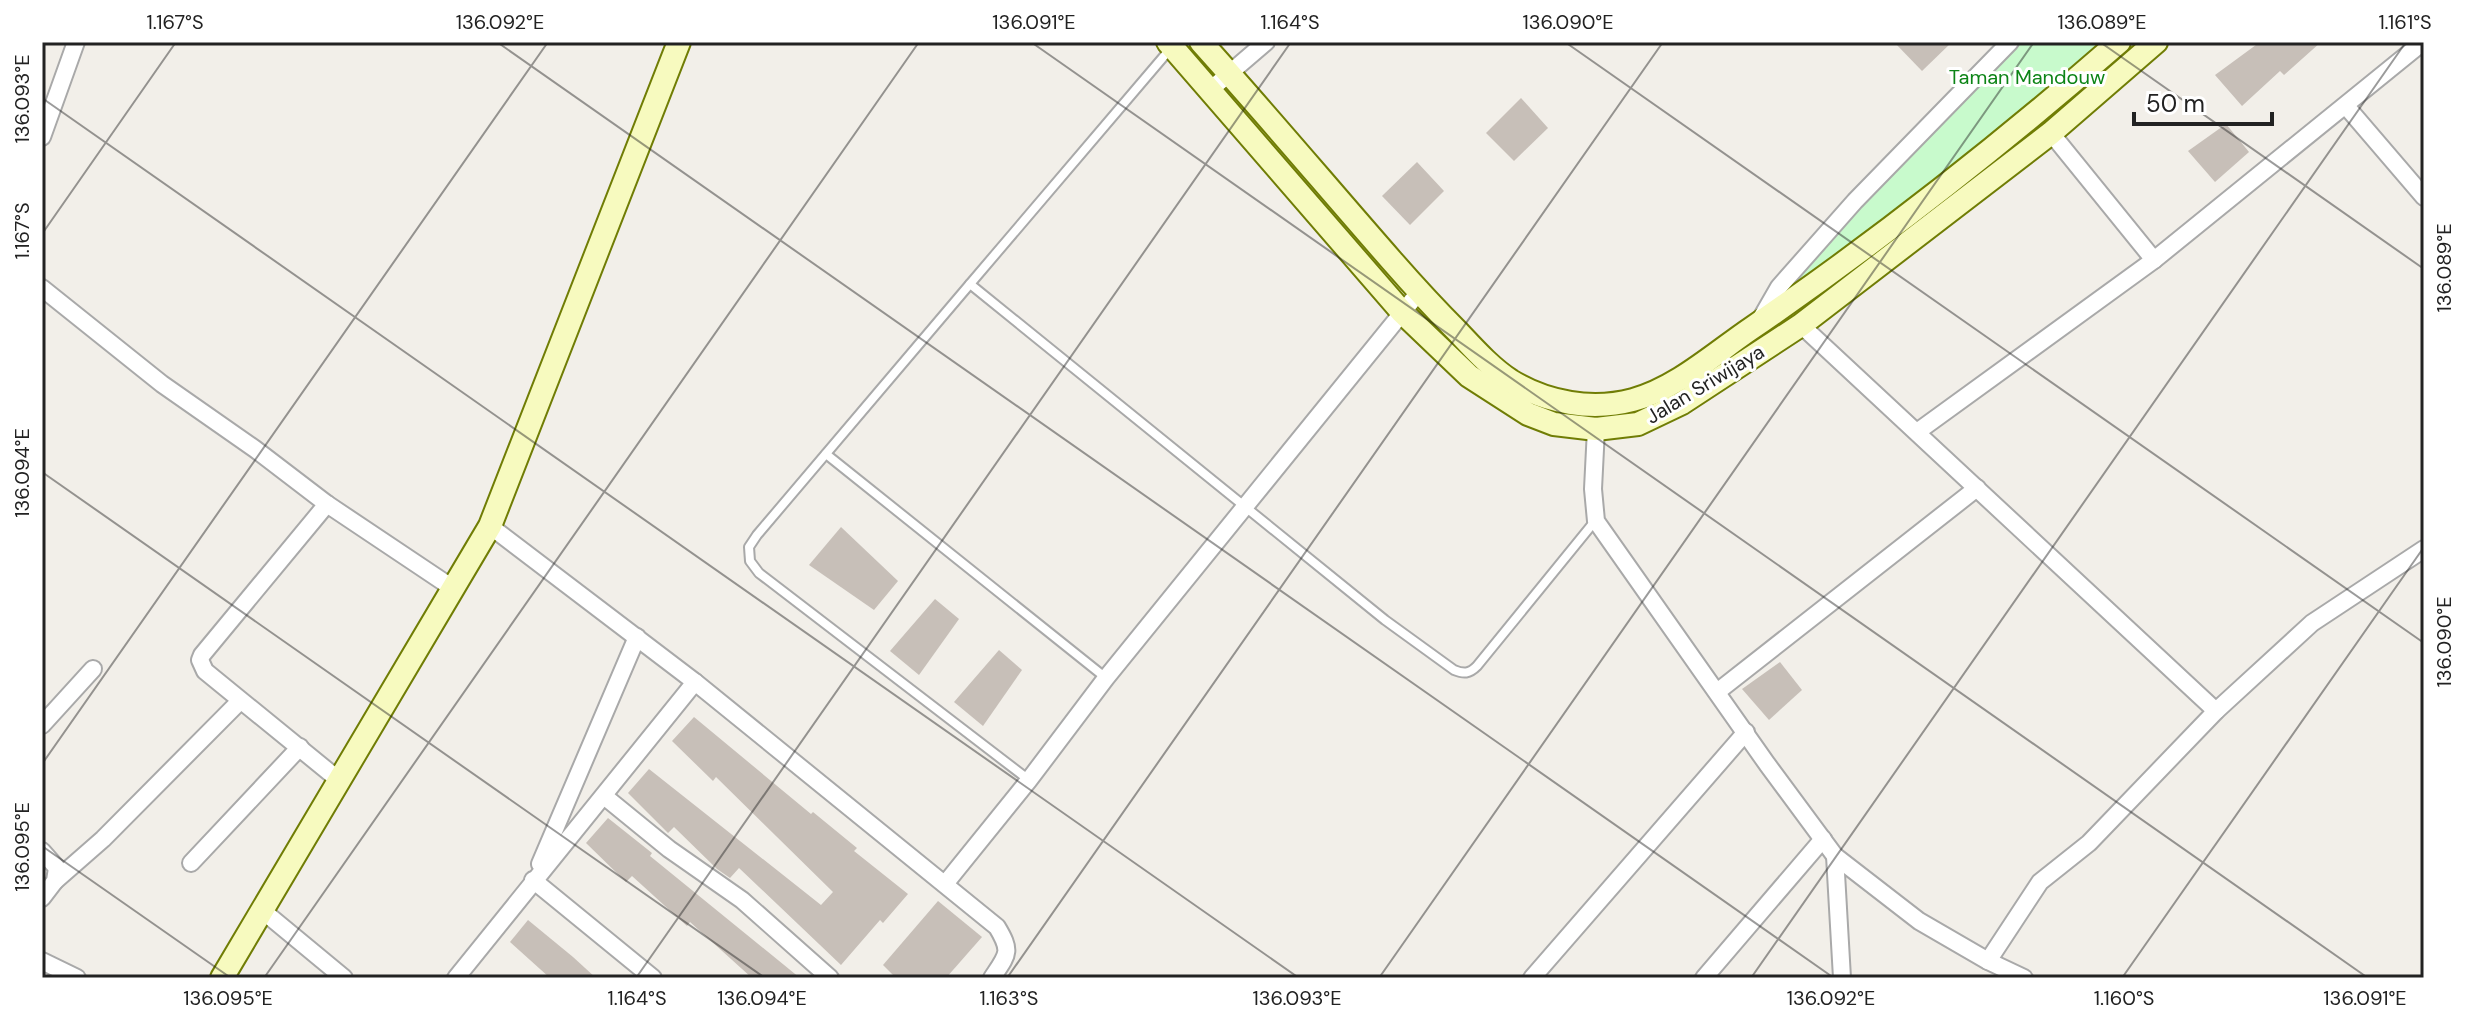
<svg xmlns="http://www.w3.org/2000/svg" width="2466" height="1020" viewBox="0 0 2466 1020" font-family="'DM Sans',sans-serif">
  <style>
    .park { fill: #c8facc }
    .building { fill: #c7bfb8 }
    .lines { fill: none; stroke-linecap: round; stroke-linejoin: round }
    .service-casing { stroke: #a9a9a9; stroke-width: 12 }
    .minor-casing { stroke: #a9a9a9; stroke-width: 20 }
    .secondary-casing { stroke: #707d05; stroke-width: 26 }
    .service { stroke: #fff; stroke-width: 8 }
    .minor { stroke: #fff; stroke-width: 16 }
    .secondary { stroke: #f7fabf; stroke-width: 22 }
    .ticks { fill: none; stroke: #222; stroke-width: 2; stroke-opacity: 0.45 }
    .labels { text-anchor: middle; stroke-width: 6; stroke-linejoin: round; paint-order: stroke }
    .park-label { font-size: 20px; fill: #0c8416; stroke: #fff }
    .street-label { font-size: 20px; fill: #222; stroke: #fff }
    .neatline { fill: none; stroke: #222; stroke-width: 3 }
    .ticks-label { font-size: 20px; text-anchor: middle; fill: #222 }
  </style>
  <rect width="100%" height="100%" fill="#f2efe9"/>
  <!-- park -->
  <path class="park" d="M2012 42H2118L1787 303 1780 287Z"/>
  <!-- building -->
  <g class="building">
    <path d="M1894 42H1952L1922 71Z"/>
    <path d="M2260 42H2321L2284 75 2280 71 2242 106 2215 75Z"/>
    <path d="M1521 98 1548 128 1514 161 1486 133Z"/>
    <path d="M2226 124 2249 152 2215 182 2188 151Z"/>
    <path d="M1417 162 1444 191 1410 225 1382 196Z"/>
    <path d="M841 527 898 581 874 610 809 565Z"/>
    <path d="M935 599 959 619 919 675 890 651Z"/>
    <path d="M999 650 1022 670 983 726 954 702Z"/>
    <path d="M1780 662 1802 690 1769 720 1742 689Z"/>
    <path d="M694 717 811 814 813 812 857 848 854 851 908 894 883 923 880 920 841 965 739 868 730 878 717 869 674 827 668 833 628 793 649 769 821 905 833 892 716 777 713 781 672 741Z"/>
    <path d="M608 818 652 853 650 856 800 978H752L690 922 687 926 632 876 626 882 586 843Z"/>
    <path d="M938 901 982 937 946 978H896L883 965Z"/>
    <path d="M528 920 573 957 596 978H550L510 942Z"/>
  </g>
  <g class="lines">
    <!-- service casing -->
    <g class="service-casing">
      <g id="service">
        <path d="M1171 48 970 284 1385 620 1454 670C1464 674 1469 674 1477 666L1595 521"/>
        <path d="M970 284 757 535 749 547 750 561 759 573 1029 780"/>
        <path d="M826 454 1106 678"/>
      </g>
    </g>
    <!-- minor casing -->
    <g class="minor-casing">
      <g id="minor">
        <path d="M1210 90 1266 42"/>
        <path d="M2346 106 2424 197"/>
        <path d="M2051 133 2154 260"/>
        <path d="M42 137 76 42"/>
        <path d="M42 288 162 384 255 449 327 504 454 589"/>
        <path d="M1760 320 1779 287 1855 201 2010 42"/>
        <path d="M1801 325 2216 711"/>
        <path d="M1596 429 1593 489 1596 521 1767 764 1835 856 1919 921 1988 961 2024 978"/>
        <path d="M1917 432 2154 260 2423 42"/>
        <path d="M327 504 202 655 200 660 205 671 340 781"/>
        <path d="M490 526 695 682 997 927C1012 952 1008 954 992 978"/>
        <path d="M1717 692 1977 488"/>
        <path d="M42 725 93 669"/>
        <path d="M604 796 669 849 742 900 830 978"/>
        <path d="M42 851 57 868 55 881 42 898"/>
        <path d="M1835 856 1842 978"/>
        <path d="M191 863 300 747"/>
        <path d="M540 864 637 637"/>
        <path d="M533 880 653 978"/>
        <path d="M55 881 103 839 240 701"/>
        <path d="M945 884 1029 780 1106 678 1419 292"/>
        <path d="M263 911 344 978"/>
        <path d="M42 961 77 978"/>
        <path d="M1988 961 2040 882 2089 843 2216 711 2312 623 2424 549"/>
        <path d="M456 978 695 682"/>
        <path d="M1532 978 1746 732"/>
        <path d="M1704 978 1823 839"/>
      </g>
    </g>
    <!-- secondary casing -->
    <g class="secondary-casing">
      <g id="secondary">
        <path d="M1168 42 1402 312 1469 376 1528 414 1554 424 1596 429 1638 424 1682 403 1801 325 2051 133 2156 42"/>
        <path d="M1201 42C1266 114 1328 188 1392 261 1413 285 1435 309 1458 332 1474 349 1491 368 1511 381 1547 403 1592 411 1633 400 1677 388 1715 353 1752 328 1880 240 2002 144 2119 42"/>
        <path d="M222 978 490 526 679 42"/>
      </g>
    </g>
    <!-- service -->
    <use href="#service" class="service"/>
    <!-- minor -->
    <use href="#minor" class="minor"/>
    <!-- secondary -->
    <use href="#secondary" class="secondary"/>
  </g>
  <!-- ticks -->
  <path class="ticks" d="M497 42 1834 978M1031 42 2368 978M1565 42 2424 643M2100 42 2424 269M42 98 1299 978M42 234 176 42M42 472 765 978M42 764 548 42M42 846 231 978M264 978 919 42M636 978 1291 42M1007 978 1663 42M1379 978 2034 42M1751 978 2406 42M2122 978 2424 547"/>
  <g class="labels">
    <!-- park labels -->
    <g class="park-label">
      <text x="2027" y="84">Taman Mandouw</text>
    </g>
    <!-- street labels -->
    <g class="street-label">
      <text transform="translate(1705 384) rotate(-31)" y="7">Jalan Sriwijaya</text>
    </g>
  </g>
  <!-- border -->
  <rect width="2466" height="1020" fill="none" stroke="#ffffff" stroke-width="88"/>
  <!-- scale -->
  <path d="M2134 112v12h138v-12" fill="none" stroke="#222222" stroke-width="4"/>
  <text x="2146" y="112" font-size="24" fill="#222222" stroke="#ffffff" stroke-width="6" paint-order="stroke">50 m</text>
  <rect x="44" y="44" width="2378" height="932" class="neatline"/>
  <g class="ticks-label">
    <text x="175" y="29">1.167°S</text>
    <text x="500" y="29">136.092°E</text>
    <text x="1034" y="29">136.091°E</text>
    <text x="1290" y="29">1.164°S</text>
    <text x="1568" y="29">136.090°E</text>
    <text x="2102" y="29">136.089°E</text>
    <text x="2405" y="29">1.161°S</text>
    <text transform="translate(22 99) rotate(-90)" y="7">136.093°E</text>
    <text transform="translate(22 231) rotate(-90)" y="7">1.167°S</text>
    <text transform="translate(2444 268) rotate(-90)" y="7">136.089°E</text>
    <text transform="translate(22 473) rotate(-90)" y="7">136.094°E</text>
    <text transform="translate(2444 642) rotate(-90)" y="7">136.090°E</text>
    <text transform="translate(22 847) rotate(-90)" y="7">136.095°E</text>
    <text x="228" y="1005">136.095°E</text>
    <text x="637" y="1005">1.164°S</text>
    <text x="762" y="1005">136.094°E</text>
    <text x="1009" y="1005">1.163°S</text>
    <text x="1297" y="1005">136.093°E</text>
    <text x="1831" y="1005">136.092°E</text>
    <text x="2124" y="1005">1.160°S</text>
    <text x="2365" y="1005">136.091°E</text>
  </g>
</svg>
